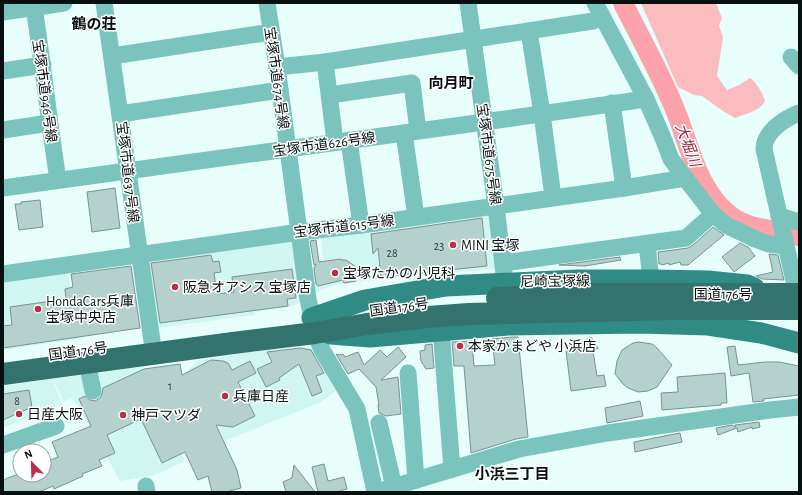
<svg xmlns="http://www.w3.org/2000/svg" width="802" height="495" viewBox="0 0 802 495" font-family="'Alegreya Sans','Noto Sans JP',sans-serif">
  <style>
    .built { fill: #d0f6f2 }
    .green { fill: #fbbcc0 }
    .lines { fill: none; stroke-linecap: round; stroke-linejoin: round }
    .stream { stroke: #b2767c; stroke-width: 3.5 }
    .river { stroke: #fba2aa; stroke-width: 20 }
    .building { fill: #b5d1ce; stroke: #799390 }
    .minor { stroke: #7ac4bd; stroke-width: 17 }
    .major { stroke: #318b85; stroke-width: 21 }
    .highway { stroke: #32736e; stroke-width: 22 }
    .highway-bridge { stroke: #32736e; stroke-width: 22 }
    .poi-dot { fill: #bd2d4b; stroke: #fff; stroke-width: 1.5 }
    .labels { text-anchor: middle; stroke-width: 3; stroke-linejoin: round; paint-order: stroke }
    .number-label { font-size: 12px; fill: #32403f }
    .street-label { font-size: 14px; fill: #06100f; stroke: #fff }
    .poi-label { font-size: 14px; fill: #06100f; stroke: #fff; text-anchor: start }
    .neighbourhood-label { font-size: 15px; font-weight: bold; fill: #06100f; stroke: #fff }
    .water-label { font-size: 15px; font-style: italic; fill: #902a3d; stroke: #fff }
  </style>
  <rect width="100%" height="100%" fill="#e7fefb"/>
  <!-- built -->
  <g class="built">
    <path d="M490 214 498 269 415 275 334 285 313 294 308 266 324 264 320 233Z"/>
    <path d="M291 237 303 302 288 307 255 312V315L156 328 148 258Z"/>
    <path d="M68 270 78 339 3 350V280Z"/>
    <path d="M303 347 318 349 338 389 321 402 225 441 188 371 197 361 247 352Z"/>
    <path d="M141 367 185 461 156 475 120 481 90 427 72 398 64 402 53 379Z"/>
    <path d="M52 379 62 404 3 428V386Z"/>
  </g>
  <!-- green -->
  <path class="green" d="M641 3H716L722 18 719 26 723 37 717 76 727 90 739 85 750 78C757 83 763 94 765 101 760 111 745 114 735 118L723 111 702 96 694 95 678 87Z"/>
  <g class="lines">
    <!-- stream -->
    <path class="stream" d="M683 162 699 175"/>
    <!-- river -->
    <path class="river" d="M623 3C640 37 659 71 674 107 690 145 697 192 732 217 752 231 777 229 799 236"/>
  </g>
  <!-- building -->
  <g class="building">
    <path d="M115 188 120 228 92 232 87 192Z"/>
    <path d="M40 200 43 227 19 230 15 204H21V202Z"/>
    <path d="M482 218 487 266 381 277 378 248 373 254 371 234Z"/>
    <path d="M713 227 724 235 688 265H681L680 262 669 265V263L662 265 661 264H659L658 252 688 248 693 245Z"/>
    <path d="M316 240 319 262 341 259V260H346L359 269V273L356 276V281L344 283 343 280 318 286 316 284 314 269 316 264 314 265 310 241Z"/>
    <path d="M740 243 748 247 755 256 734 272 722 257Z"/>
    <path d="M769 254 778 255 784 280 762 279 756 276 773 272Z"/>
    <path d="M211 255 213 262 219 261 221 272 214 273 217 294 234 292 232 277 292 269 296 298 287 299 288 306 160 323 151 263Z"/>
    <path d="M620 257 621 260 585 266 559 265Z"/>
    <path d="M131 266 140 328 3 348V326L12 325 10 307 66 299 65 289 73 287 71 274Z"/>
    <path d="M512 337H518L528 437 516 439 471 453 464 366H454L452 342 472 341 474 366 495 365 492 339Z"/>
    <path d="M591 337 598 348 593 351 597 376 604 375 606 386 571 391 566 351Z"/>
    <path d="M639 342 652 344 657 348 672 365 657 387 648 391 638 392 628 388 623 384 615 374 617 361 622 350 633 343Z"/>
    <path d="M432 344 434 368 426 369 421 361 420 351 425 350V345Z"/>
    <path d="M735 346 738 365 765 362H779L799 366V395L763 399 764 401 753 402 749 373 731 376 727 347Z"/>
    <path d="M398 347 406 357 381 380 398 377 401 414 386 416 379 413 378 405H379L376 387 359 369 348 374 336 354 340 355 343 354 345 357 358 352 364 365 380 350 387 357Z"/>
    <path d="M300 348 311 350 324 373 316 376 322 392 312 396 299 364 279 378 280 380 266 387 257 369 272 362 267 352Z"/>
    <path d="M211 360 223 361 228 363 232 370 250 361 256 373 238 382 255 416 233 427 216 425 237 470 241 488 226 492H212L208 476 198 480 185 452 162 463 141 419 107 435 115 453 99 460 102 466 82 474 83 476 54 489 53 486 39 492H3V480L16 475H44V463L58 457 52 442 91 426 79 399 85 396 90 400 95 401 100 398 102 394 103 388 144 369 180 364 182 375Z"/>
    <path d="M725 373 727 403H721V405L662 410 661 393 678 392 677 377Z"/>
    <path d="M29 390 32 407 3 420V394Z"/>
    <path d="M640 401 643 416 607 423 605 408Z"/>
    <path d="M759 422 760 427 752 429V427L738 432 737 428 718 435 716 428 732 425 736 427 735 425Z"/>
    <path d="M680 433 682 442 635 452 634 442Z"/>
    <path d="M324 464 328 481 344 477 347 489 336 492H318L312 467Z"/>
    <path d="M294 465 315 492H286L283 482 292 478Z"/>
  </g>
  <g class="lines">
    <!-- minor -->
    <g class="minor">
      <path d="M31 3 34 7C43 65 49 122 58 180"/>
      <path d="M104 3 152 341"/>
      <path d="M267 3 277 67 308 299 315 333 322 350 357 409 375 492"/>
      <path d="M468 3 496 206 505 282"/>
      <path d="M595 3 646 99 663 138 671 159 685 178 713 214 726 225 755 239 769 244 786 246"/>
      <path d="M3 12 64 3"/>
      <path d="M529 31 542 114 553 197"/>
      <path d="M112 56 271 32"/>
      <path d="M791 57 799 66"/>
      <path d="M325 62 335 142"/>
      <path d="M277 67 325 62 593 21 602 16"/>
      <path d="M3 71 43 65"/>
      <path d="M330 95 412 83 418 131"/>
      <path d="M612 103 624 188"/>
      <path d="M120 114 280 90"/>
      <path d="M3 130 49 123"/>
      <path d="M404 133 416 217"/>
      <path d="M349 140 361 225"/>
      <path d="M3 188 484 122 646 99"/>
      <path d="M779 216 799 222"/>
      <path d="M647 244 651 280"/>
      <path d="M503 263 686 238 713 214"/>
      <path d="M3 274 300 232 361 225 624 188 685 178"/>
      <path d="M795 285 764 149C764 132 784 119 799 113"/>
      <path d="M441 330 452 469"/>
      <path d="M87 363 93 391"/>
      <path d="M408 373 416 480"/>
      <path d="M379 423 394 487"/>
      <path d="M3 445 56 426"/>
      <path d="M146 486 147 492"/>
      <path d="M377 492 519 449 608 433 770 410 799 407"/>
    </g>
    <!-- major -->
    <g class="major">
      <path d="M312 318 365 300 446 286 577 280H651L708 281 747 285 754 288"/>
      <path d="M330 334 370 337 508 325 640 323 708 325 761 333 799 343"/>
    </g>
    <!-- highway -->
    <g class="highway">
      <path d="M497 298 583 294H674"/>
      <path d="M3 374 233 343 315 333 367 324 428 317 469 314 674 309H799"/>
    </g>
    <!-- highway-bridge -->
    <path class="highway-bridge" d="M674 294H799"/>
  </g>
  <!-- markers -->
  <g class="poi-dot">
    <circle cx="453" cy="245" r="4"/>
    <circle cx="335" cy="273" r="4"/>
    <circle cx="175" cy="287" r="4"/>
    <circle cx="38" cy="309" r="4"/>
    <circle cx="460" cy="346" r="4"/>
    <circle cx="225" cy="396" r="4"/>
    <circle cx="19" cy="414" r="4"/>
    <circle cx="123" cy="415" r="4"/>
  </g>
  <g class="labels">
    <!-- number labels -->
    <g class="number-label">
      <text x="439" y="250">23</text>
      <text x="392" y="257">28</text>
      <text x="170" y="390">1</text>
      <text x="17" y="405">8</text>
    </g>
    <!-- street labels -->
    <g class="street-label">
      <text transform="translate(277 78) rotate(82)" y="5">宝塚市道674号線</text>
      <text transform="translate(45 91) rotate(82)" y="5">宝塚市道946号線</text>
      <text transform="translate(324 144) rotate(-8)" y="5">宝塚市道626号線</text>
      <text transform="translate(489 154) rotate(82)" y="5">宝塚市道675号線</text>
      <text transform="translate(128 172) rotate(83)" y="5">宝塚市道637号線</text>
      <text transform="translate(344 226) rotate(-7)" y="5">宝塚市道615号線</text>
      <text transform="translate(555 281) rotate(-1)" y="5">尼崎宝塚線</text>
      <text x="723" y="299">国道176号</text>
      <text transform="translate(399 307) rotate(-8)" y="5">国道176号</text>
      <text transform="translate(78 351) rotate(-8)" y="5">国道176号</text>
    </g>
    <!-- poi labels -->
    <g class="poi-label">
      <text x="461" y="250">MINI 宝塚</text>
      <text x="343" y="278">宝塚たかの小児科</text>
      <text x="183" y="292">阪急オアシス 宝塚店</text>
      <text x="46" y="306">HondaCars兵庫<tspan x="46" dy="16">宝塚中央店</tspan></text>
      <text x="468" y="351">本家かまどや 小浜店</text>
      <text x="233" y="401">兵庫日産</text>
      <text x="27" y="419">日産大阪</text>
      <text x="131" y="420">神戸マツダ</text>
    </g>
    <!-- neighbourhood labels -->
    <g class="neighbourhood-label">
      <text x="94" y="29">鶴の荘</text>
      <text x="451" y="88">向月町</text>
      <text x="512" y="479">小浜三丁目</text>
    </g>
    <!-- water labels -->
    <g class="water-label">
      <text transform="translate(688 145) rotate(69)" y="5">大堀川</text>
    </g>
  </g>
  <!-- border -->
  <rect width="802" height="495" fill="none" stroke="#06100f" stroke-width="8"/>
  <!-- north arrow -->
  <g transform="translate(32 463) rotate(337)"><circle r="19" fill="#ffffff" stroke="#9b9f9f"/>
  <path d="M0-3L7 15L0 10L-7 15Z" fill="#bd2d4b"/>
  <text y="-6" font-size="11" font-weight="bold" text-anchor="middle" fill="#06100f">N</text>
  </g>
</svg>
